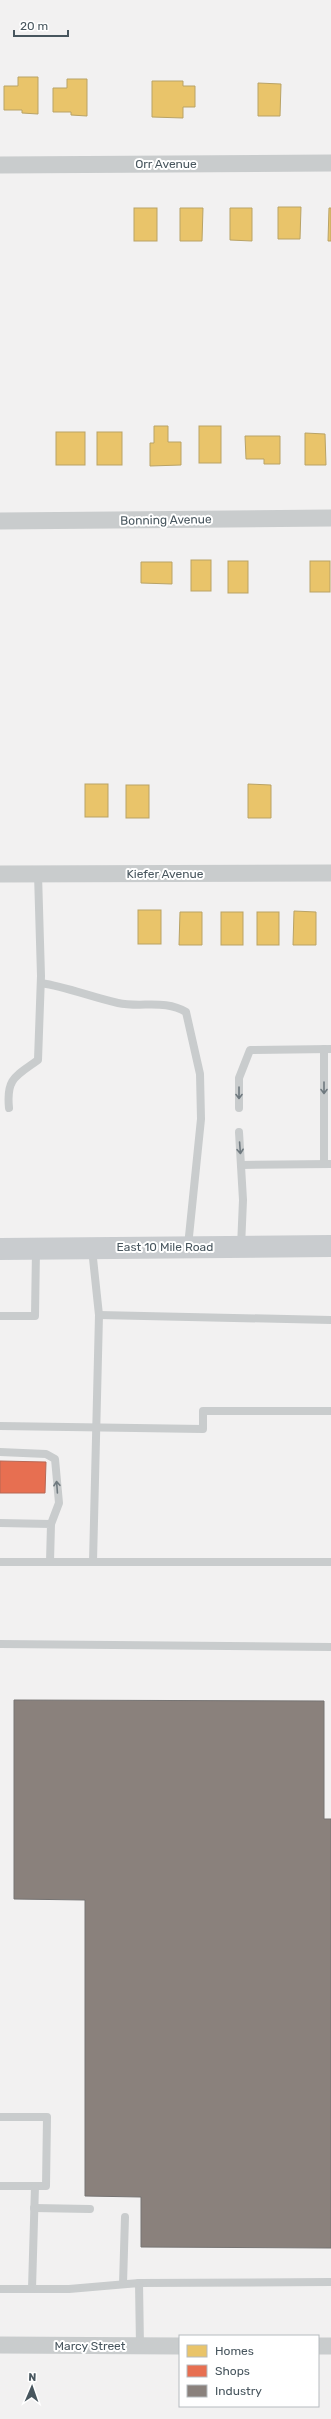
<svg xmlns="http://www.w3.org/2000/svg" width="331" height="2419" viewBox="0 0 331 2419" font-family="Rubik,sans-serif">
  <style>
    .homes { fill: #e9c46a; stroke: #b9a366 }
    .shops { fill: #e76f51; stroke: #b76855 }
    .industry { fill: #8a817c; stroke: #767473 }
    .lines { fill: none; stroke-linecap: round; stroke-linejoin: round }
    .lane { stroke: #c9cccd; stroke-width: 8 }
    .street { stroke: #c9cccd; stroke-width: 17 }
    .secondary { stroke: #c9cccf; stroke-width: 22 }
    .oneway { stroke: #6f797f }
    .labels { text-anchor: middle; stroke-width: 4; stroke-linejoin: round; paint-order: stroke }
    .street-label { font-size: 12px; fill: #48565e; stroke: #fff }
  </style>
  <rect width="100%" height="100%" fill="#f2f1f1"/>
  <!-- homes -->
  <g class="homes">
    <path d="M18 77H38V114L22 113V110H4V86H18Z"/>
    <path d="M67 79H87V116L71 115V112H53V88H67Z"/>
    <path d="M152 81H183V86H195V107H183V118L152 117Z"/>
    <path d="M258 83 281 84 280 116H258Z"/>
    <path d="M278 207H301L300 239H278Z"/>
    <rect x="134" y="208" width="23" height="33"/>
    <path d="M180 208H203L202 241H180Z"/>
    <path d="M230 208H252V241L230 240Z"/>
    <path d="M329 208H331V241H328Z"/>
    <path d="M154 426H168V442H181V465L150 466V443H154Z"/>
    <rect x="199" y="426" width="22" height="37"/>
    <rect x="56" y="432" width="29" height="33"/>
    <rect x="97" y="432" width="25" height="33"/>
    <path d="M305 433 325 434 326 465H305Z"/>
    <path d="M245 436H280V464H264V459H246Z"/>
    <rect x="191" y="560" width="20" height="31"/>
    <rect x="228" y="561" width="20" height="32"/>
    <rect x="310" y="561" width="20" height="31"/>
    <path d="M141 562H172V584L141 583Z"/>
    <rect x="85" y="784" width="23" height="33"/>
    <path d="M248 784 271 785V818H248Z"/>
    <rect x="126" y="785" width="23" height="33"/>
    <rect x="138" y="910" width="23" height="34"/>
    <path d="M294 911 316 912V945H293Z"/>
    <path d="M180 912H202V945H179Z"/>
    <rect x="221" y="912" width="22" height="33"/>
    <rect x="257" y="912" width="22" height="33"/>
  </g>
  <!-- shops -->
  <path class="shops" d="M0 1461 46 1462 45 1493H0Z"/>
  <!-- industry -->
  <path class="industry" d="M14 1700 324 1701V1819H331V2248L141 2247V2197L85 2196V1900L14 1899Z"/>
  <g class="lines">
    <!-- lane -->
    <g class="lane">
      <path d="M41 983C67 987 91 997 118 1003 141 1008 165 999 186 1012L200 1074 201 1119 188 1246"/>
      <path d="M324 1049V1164"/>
      <path d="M9 1108C6 1078 16 1076 38 1060L41 976 38 874"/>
      <path d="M239 1108V1078L250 1050 331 1049"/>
      <path d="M239 1132 243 1200 241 1247"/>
      <path d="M241 1165 331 1164"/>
      <path d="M92 1249 99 1315 93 1562"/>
      <path d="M99 1315 331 1320"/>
      <path d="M0 1316H35L36 1249"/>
      <path d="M0 1426 203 1429V1411H331"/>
      <path d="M0 1452 46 1454 55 1459 59 1503 51 1524"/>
      <path d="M0 1523 51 1524 50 1562"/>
      <path d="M0 1562H331"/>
      <path d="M0 1644 331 1647"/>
      <path d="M0 2117H47L46 2186H0"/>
      <path d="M34 2208 90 2209"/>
      <path d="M139 2283 331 2282"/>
      <path d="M123 2284 125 2217"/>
      <path d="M0 2289H69L139 2283 140 2346"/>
      <path d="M32 2289 35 2186"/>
    </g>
    <!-- street -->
    <g class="street">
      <path d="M0 165 331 163"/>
      <path d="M0 521 331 518"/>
      <path d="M0 874 331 873"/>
      <path d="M0 2345 180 2346"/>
      <path d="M318 2346H331"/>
    </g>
    <!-- secondary -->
    <path class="secondary" d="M0 1249 331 1246"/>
  </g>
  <!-- one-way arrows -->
  <defs><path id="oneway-shaft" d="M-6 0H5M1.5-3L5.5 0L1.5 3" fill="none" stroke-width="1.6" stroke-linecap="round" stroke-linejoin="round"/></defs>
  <g class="oneway">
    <use href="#oneway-shaft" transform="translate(324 1088) rotate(90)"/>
    <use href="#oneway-shaft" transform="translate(239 1093) rotate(90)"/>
    <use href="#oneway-shaft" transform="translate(240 1148) rotate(86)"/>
    <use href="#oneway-shaft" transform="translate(57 1487) rotate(-94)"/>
  </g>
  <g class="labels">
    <!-- street labels -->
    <g class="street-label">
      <text x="166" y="168">Orr Avenue</text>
      <text transform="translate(166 520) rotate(-1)" y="4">Bonning Avenue</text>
      <text x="165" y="878">Kiefer Avenue</text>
      <text x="165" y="1251">East 10 Mile Road</text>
      <text x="90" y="2350">Marcy Street</text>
    </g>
  </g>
  <!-- legend -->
  <rect x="179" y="2335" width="140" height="72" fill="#ffffff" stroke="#b6bbbf"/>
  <rect x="187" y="2345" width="20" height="12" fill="#e9c46a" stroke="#b6bbbf"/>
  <text x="215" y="2355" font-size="12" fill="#48565e">Homes</text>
  <rect x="187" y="2365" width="20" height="12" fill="#e76f51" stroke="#b6bbbf"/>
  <text x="215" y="2375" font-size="12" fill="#48565e">Shops</text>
  <rect x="187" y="2385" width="20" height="12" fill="#8a817c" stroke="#b6bbbf"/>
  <text x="215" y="2395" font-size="12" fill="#48565e">Industry</text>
  <!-- north arrow -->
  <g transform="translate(32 2387) rotate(2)" stroke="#ffffff" stroke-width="3" paint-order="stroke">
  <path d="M0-3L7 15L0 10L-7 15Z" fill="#48565e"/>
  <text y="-6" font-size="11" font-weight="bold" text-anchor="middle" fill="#48565e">N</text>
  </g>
  <!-- scale -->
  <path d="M14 30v6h54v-6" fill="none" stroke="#48565e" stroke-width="2"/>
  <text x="20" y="30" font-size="12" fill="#48565e" stroke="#ffffff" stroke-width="3" paint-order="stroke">20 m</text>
</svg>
